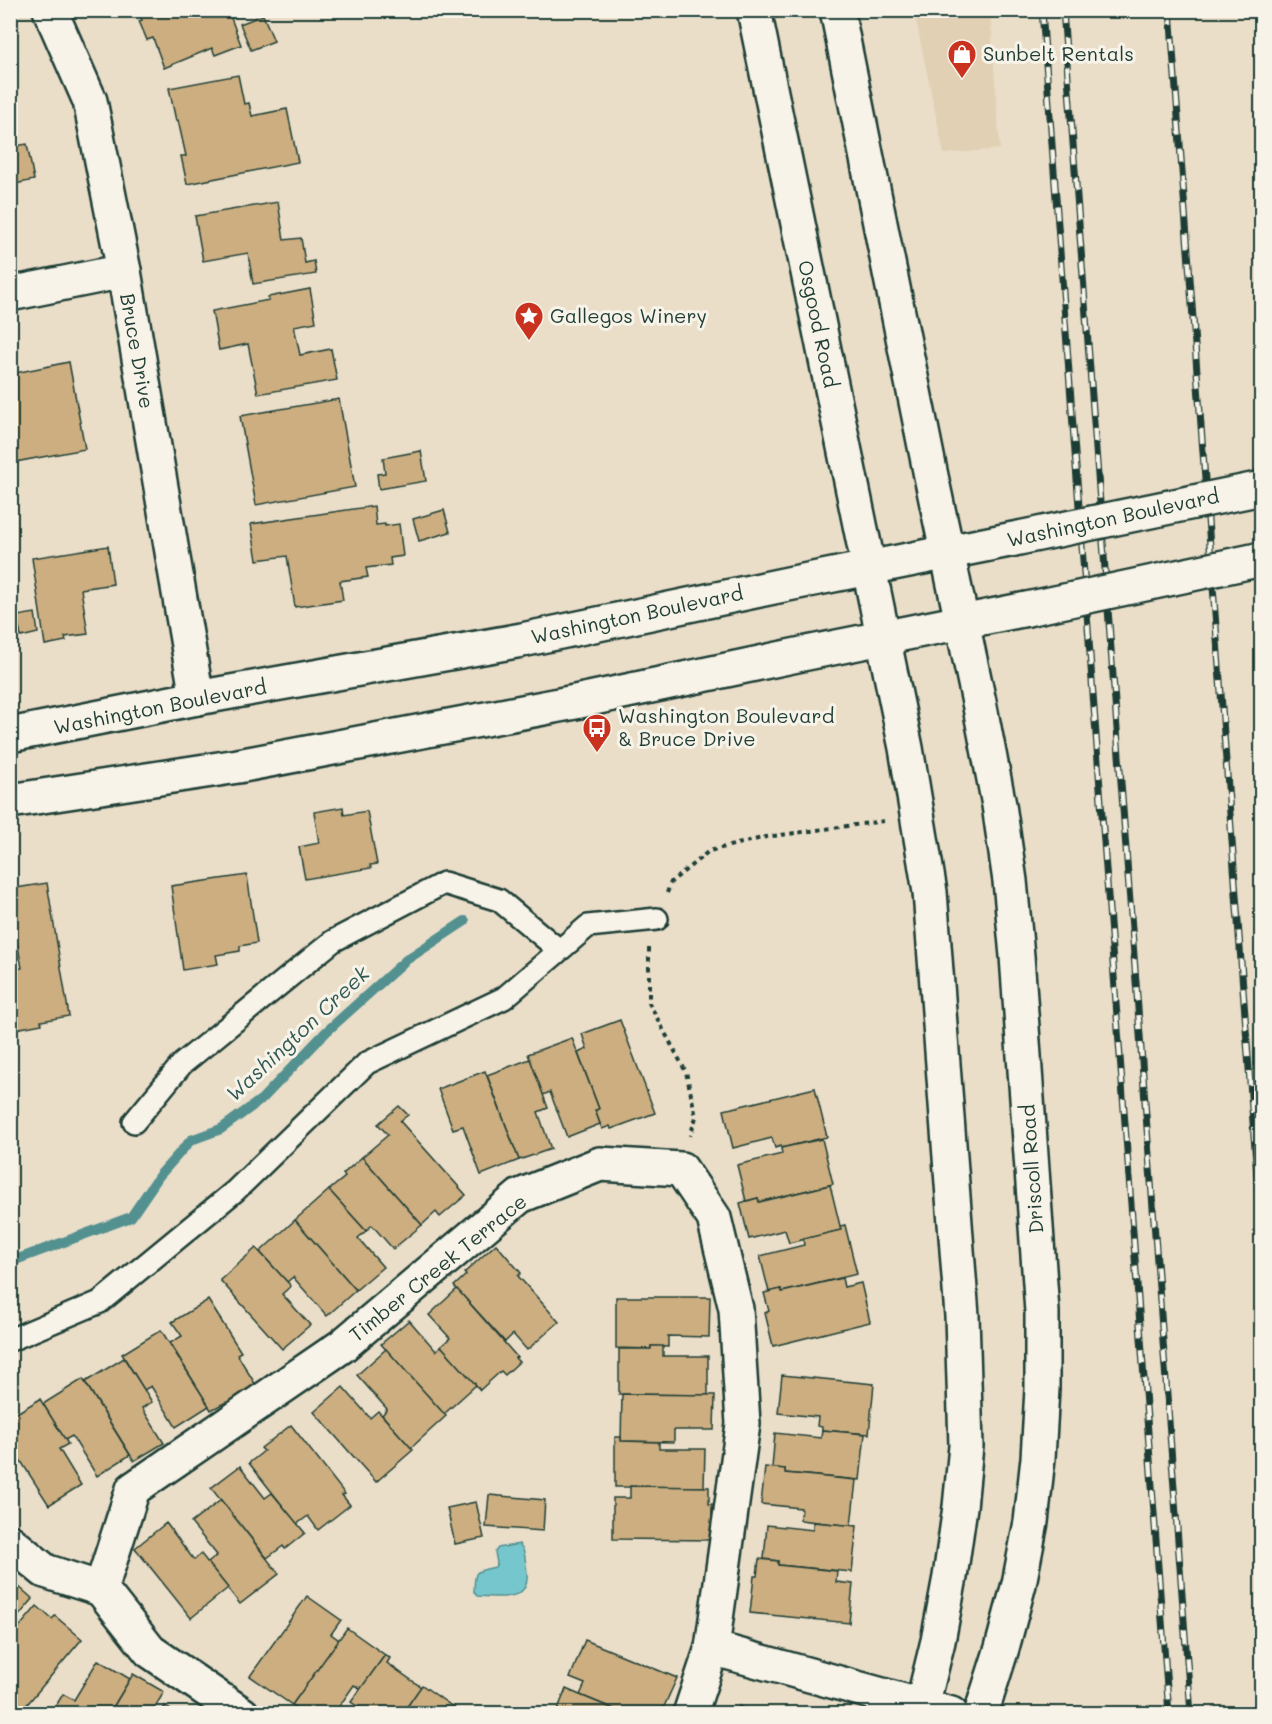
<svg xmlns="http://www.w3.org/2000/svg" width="1272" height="1724" viewBox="0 0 1272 1724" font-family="Mali,sans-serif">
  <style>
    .built { fill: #e1d0b3 }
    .water { fill: #76c7cd; stroke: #539090; stroke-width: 1.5 }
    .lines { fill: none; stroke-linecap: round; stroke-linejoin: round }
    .stream { stroke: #539090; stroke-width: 10 }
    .building { fill: #ccae80; stroke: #1f3d34; stroke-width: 1.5 }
    .lane-casing { stroke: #1f3d34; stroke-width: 26 }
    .street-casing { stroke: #1f3d34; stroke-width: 38 }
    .secondary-casing { stroke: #1f3d34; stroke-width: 38 }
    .path { stroke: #1f3d34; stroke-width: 4; stroke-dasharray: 4.5 4.5; stroke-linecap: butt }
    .lane { stroke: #f7f3e8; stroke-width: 21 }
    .street { stroke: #f7f3e8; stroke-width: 33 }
    .secondary { stroke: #f7f3e8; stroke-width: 33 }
    .rail-casing { stroke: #1f3d34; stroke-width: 7 }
    .rail { stroke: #f7f3e8; stroke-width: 4.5; stroke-dasharray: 14; stroke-linecap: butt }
    .secondary-bridge-casing { stroke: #1f3d34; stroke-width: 38; stroke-linecap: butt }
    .secondary-bridge { stroke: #f7f3e8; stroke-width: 33 }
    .labels { text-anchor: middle; stroke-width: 6; stroke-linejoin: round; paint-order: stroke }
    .poi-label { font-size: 20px; fill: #1f3d34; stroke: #f7f3e8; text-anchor: start }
    .street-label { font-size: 20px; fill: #1f3d34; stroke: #f7f3e8 }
    .water-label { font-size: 21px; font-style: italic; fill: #305953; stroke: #f7f3e8 }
  </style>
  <rect width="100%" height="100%" fill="#eadec9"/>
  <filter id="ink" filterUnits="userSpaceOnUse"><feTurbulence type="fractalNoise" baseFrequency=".0167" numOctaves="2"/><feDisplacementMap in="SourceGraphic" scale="12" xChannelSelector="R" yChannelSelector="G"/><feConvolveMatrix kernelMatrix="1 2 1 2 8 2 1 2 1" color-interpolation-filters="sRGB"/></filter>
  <g filter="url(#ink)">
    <!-- built -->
    <path class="built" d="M914 11H990L1000 149 944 154Z"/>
    <!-- water -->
    <path class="water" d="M519 1544C525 1549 525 1558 526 1566 534 1603 502 1597 477 1596L474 1592C475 1570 473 1572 495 1567L497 1563 495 1552 498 1548Z"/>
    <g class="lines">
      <!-- stream -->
      <path class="stream" d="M10 1262 131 1217 159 1176 191 1140 221 1129 262 1099 326 1032 406 960 465 921"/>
    </g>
    <!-- building -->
    <g class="building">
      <path d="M139 10H239L240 15 231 18 241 45 215 55 212 48 164 68 153 38 147 40 139 21 142 20Z"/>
      <path d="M263 15 274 41 251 50 240 24Z"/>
      <path d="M238 75 244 104 249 103 252 116 287 109 298 162 187 184 181 156H186L178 120 176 121 169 88Z"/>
      <path d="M27 144 34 180 10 185V147Z"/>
      <path d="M278 202 284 240 301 238 305 263 314 261 316 274 253 284 248 253 203 261 195 216Z"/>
      <path d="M310 289 316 322 294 326 300 355 331 349 337 380 258 394 248 344 219 350 212 311 269 300 268 297Z"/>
      <path d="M69 362 85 449 10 463V374Z"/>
      <path d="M339 399 355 487 256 505 240 416Z"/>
      <path d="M421 451 426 481 379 489 377 474 385 473 383 458Z"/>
      <path d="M374 506 376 525 385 524V526L399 524 403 556 390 558 391 565 366 568 368 577 340 581 343 600 295 607 287 556 257 560 251 524Z"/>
      <path d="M444 510 450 532 419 541 413 519Z"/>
      <path d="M108 546 113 584 81 589 88 634 65 637 66 641 45 645 32 558Z"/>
      <path d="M35 613 38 633 21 637 17 616Z"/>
      <path d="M343 807 344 815 367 811 377 864 370 865 371 868 305 879 299 847 319 843 314 812Z"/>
      <path d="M247 875 257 943 240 946V951L216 955 218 964 183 970 171 886Z"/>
      <path d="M47 883 69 1016 41 1021 42 1024 10 1030V970L22 968 10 904V889Z"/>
      <path d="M620 1020 655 1113 611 1129 610 1126 602 1129 595 1110 599 1109 578 1053 587 1049 582 1034Z"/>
      <path d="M572 1038 599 1109 595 1110 600 1124 567 1137 550 1092 543 1095 528 1054Z"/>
      <path d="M530 1059 548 1108 538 1112 551 1149 519 1160 487 1075Z"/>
      <path d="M485 1071 519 1160 481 1175 463 1126 453 1129 438 1089Z"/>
      <path d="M815 1088 827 1137 781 1148V1146L775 1148 772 1138 733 1148 724 1110Z"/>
      <path d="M399 1106 408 1115 400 1121 466 1195 440 1217 436 1212 422 1225 362 1157 388 1135 378 1124Z"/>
      <path d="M822 1139 833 1184 759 1202 758 1198 746 1201 737 1165 782 1154 781 1148Z"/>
      <path d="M362 1157 422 1225 393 1249 372 1225 366 1231 329 1190 345 1177 343 1174Z"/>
      <path d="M830 1185 841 1230 789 1243 785 1230 749 1239 740 1203 758 1198 759 1202Z"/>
      <path d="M329 1190 366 1231 358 1238 383 1267 356 1290 295 1220Z"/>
      <path d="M295 1220 356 1290 327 1316 293 1277 287 1282 260 1252Z"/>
      <path d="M845 1225 857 1274 782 1292 781 1289 769 1292 760 1256 804 1245 803 1239 841 1230 840 1226Z"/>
      <path d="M496 1244 521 1273 518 1276 559 1322 527 1350 513 1334 505 1342 454 1286 466 1275 464 1273Z"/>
      <path d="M256 1248 291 1286 282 1294 310 1325 282 1349 220 1280Z"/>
      <path d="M842 1278 844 1287 861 1283 870 1322 773 1346 765 1313 769 1311 764 1293 781 1289 782 1292Z"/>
      <path d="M457 1289 517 1357 515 1358 519 1362 505 1375 501 1371 480 1390 441 1346 450 1338 429 1315Z"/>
      <path d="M616 1297H710L709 1337 668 1336V1347L651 1346V1349L616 1348Z"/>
      <path d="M208 1300 241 1352 237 1354 257 1387 227 1405 226 1402 211 1410 170 1343 182 1336 172 1322Z"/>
      <path d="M409 1320 436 1351 441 1346 476 1385 444 1414 381 1344Z"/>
      <path d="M161 1330 209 1406 176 1427 151 1386 144 1390 122 1354Z"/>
      <path d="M651 1346H663V1356H708V1395L619 1394V1349H651Z"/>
      <path d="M386 1349 446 1416 411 1448 382 1415 387 1409 357 1375Z"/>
      <path d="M124 1358 152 1402 142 1408 164 1443 134 1461 85 1382Z"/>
      <path d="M782 1375 874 1384 869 1434 822 1430V1427L817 1426 818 1417 778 1413Z"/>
      <path d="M83 1379 130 1455 97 1476 72 1436 65 1440 43 1404Z"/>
      <path d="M343 1387 370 1418 378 1411 413 1450 376 1482 314 1412Z"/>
      <path d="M622 1394 715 1395 714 1430H674V1442L621 1441Z"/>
      <path d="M40 1399 68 1444 59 1449 81 1485 49 1505 10 1444V1417Z"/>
      <path d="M291 1425 345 1494 342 1495 350 1505 318 1530 308 1516 297 1524 249 1463 264 1451 261 1448Z"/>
      <path d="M822 1430 865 1434 860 1480 785 1473V1469L772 1468 775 1433 821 1438Z"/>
      <path d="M615 1437H621V1441L659 1442V1449H705L704 1487H615Z"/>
      <path d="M240 1466 265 1498 272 1493 305 1533 285 1549 283 1546 267 1558 211 1488Z"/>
      <path d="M765 1467 785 1469V1473L856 1480 851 1526 800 1520 801 1508 761 1504Z"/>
      <path d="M630 1486 709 1487V1504H712V1540L613 1539V1498H630Z"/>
      <path d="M489 1495 545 1500 543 1531 486 1527Z"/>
      <path d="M221 1500 279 1574 240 1604 208 1563 217 1555 191 1523Z"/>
      <path d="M476 1502 484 1538 455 1544 447 1508Z"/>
      <path d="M813 1522 857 1526 852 1572 778 1565V1561L764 1559 767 1525 813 1530Z"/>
      <path d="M166 1523 194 1560 201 1554 228 1588 191 1618 135 1548Z"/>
      <path d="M759 1559 778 1561V1565L837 1571 836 1582 853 1584 849 1623 750 1613 754 1576H757Z"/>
      <path d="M10 1579 33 1599 10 1626Z"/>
      <path d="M307 1596 341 1620 331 1634 339 1640 292 1705 250 1676Z"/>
      <path d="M37 1606 52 1619 55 1616 82 1639 19 1714H17L10 1708V1638Z"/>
      <path d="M347 1628 385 1655 361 1689 354 1685 334 1714H303L292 1705Z"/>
      <path d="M585 1640 677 1678 662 1711 660 1710 658 1714H626L580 1695 585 1684 570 1678Z"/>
      <path d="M385 1655 390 1658 387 1663 421 1687 402 1714H358L361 1709 351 1702Z"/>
      <path d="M98 1660 130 1679 109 1714H51L63 1694 74 1700Z"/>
      <path d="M133 1674 164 1692 151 1714H109Z"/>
      <path d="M422 1685 460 1712 459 1714H402Z"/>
      <path d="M566 1689 580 1695 626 1714H556Z"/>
      <path d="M165 1706 177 1714H160Z"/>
      <path d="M739 1706 754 1714H735Z"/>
    </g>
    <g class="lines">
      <!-- lane casing -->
      <g class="lane-casing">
        <g id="lane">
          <path d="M134 1122 182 1064 333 941 444 883 499 900 559 950"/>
          <path d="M10 1340 100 1302 235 1191 367 1063 504 998 588 926 657 919"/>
        </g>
      </g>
      <!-- street casing -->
      <g class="street-casing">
        <g id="street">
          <path d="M50 10 90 101 124 271 197 698"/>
          <path d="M10 294 124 271"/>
          <path d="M10 1542 45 1571 101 1589"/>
          <path d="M712 1648 951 1714"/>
          <path d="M242 1714 150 1651 101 1589 133 1489 342 1346 520 1196 600 1164 681 1169 714 1218 736 1309 743 1424 712 1648 690 1714"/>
        </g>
      </g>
      <!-- secondary casing -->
      <g class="secondary-casing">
        <g id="secondary">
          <path d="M754 10 906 748 930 892 962 1316 966 1446 960 1507 950 1577 938 1641 920 1714"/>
          <path d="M837 10 931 476 979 702 999 805 1010 881 1017 956 1042 1312V1389L1038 1458 1031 1522 1019 1584 1002 1648 981 1714"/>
          <path d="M10 735 197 698 522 640 788 584 1014 539"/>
          <path d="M10 801 238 766 575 702 802 654 1027 609"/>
        </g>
      </g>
      <!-- path -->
      <g class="path">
        <path d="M667 893 671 882 709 851 766 837 884 821"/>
        <path d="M649 948V1003L686 1072 696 1117 690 1136"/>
      </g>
      <!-- lane -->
      <use href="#lane" class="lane"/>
      <!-- street -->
      <use href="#street" class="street"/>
      <!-- secondary -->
      <use href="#secondary" class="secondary"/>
      <!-- rail casing -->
      <g class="rail-casing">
        <g id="rail">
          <path d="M1042 10 1169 1714"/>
          <path d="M1063 10 1191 1714"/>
          <path d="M1170 10 1262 1243"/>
        </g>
      </g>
      <!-- rail -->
      <use href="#rail" class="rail"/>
      <!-- secondary-bridge casing -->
      <g class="secondary-bridge-casing">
        <g id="secondary-bridge">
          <path d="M1014 539 1262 488"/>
          <path d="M1027 609 1262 559"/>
        </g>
      </g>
      <!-- secondary-bridge -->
      <use href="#secondary-bridge" class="secondary-bridge"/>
    </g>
  </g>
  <!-- icons -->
  <defs>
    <g id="shop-pin" transform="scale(1.5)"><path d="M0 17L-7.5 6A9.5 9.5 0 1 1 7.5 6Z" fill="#c8321e" stroke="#f7f3e8"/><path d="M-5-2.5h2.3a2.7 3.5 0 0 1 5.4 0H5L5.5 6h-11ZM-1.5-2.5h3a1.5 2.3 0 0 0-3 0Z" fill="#fff"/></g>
    <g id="sight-pin" transform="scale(1.5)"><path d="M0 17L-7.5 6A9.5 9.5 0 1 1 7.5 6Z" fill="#c8321e" stroke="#f7f3e8"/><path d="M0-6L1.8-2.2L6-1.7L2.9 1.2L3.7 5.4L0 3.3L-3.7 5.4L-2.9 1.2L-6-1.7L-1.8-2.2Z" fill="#fff"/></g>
    <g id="bus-pin" transform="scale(1.5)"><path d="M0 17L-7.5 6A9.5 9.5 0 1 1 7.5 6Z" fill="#c8321e" stroke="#f7f3e8"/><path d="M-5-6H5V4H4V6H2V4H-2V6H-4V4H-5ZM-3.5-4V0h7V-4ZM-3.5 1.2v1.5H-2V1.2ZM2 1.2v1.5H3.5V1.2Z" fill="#fff"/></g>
  </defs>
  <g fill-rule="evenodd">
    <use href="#shop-pin" x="962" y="54"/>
    <use href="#sight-pin" x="529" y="316"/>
    <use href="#bus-pin" x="597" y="728"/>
  </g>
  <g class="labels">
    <!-- poi labels -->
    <g class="poi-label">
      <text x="983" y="61">Sunbelt Rentals</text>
      <text x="550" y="323">Gallegos Winery</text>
      <text x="618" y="723">Washington Boulevard<tspan x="618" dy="23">&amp; Bruce Drive</tspan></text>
    </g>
    <!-- street labels -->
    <g class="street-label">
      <text transform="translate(818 324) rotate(78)" y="7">Osgood Road</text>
      <text transform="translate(137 351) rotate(80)" y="7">Bruce Drive</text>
      <text transform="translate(1113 518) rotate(-12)" y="7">Washington Boulevard</text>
      <text transform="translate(637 615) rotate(-12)" y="7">Washington Boulevard</text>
      <text transform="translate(160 707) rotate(-11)" y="7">Washington Boulevard</text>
      <text transform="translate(1032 1169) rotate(-94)" y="7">Driscoll Road</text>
      <text transform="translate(438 1268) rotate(-39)" y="7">Timber Creek Terrace</text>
    </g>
    <!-- water labels -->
    <g class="water-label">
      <text transform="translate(298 1034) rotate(-43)" y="7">Washington Creek</text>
    </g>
  </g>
  <!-- margin -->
  <rect width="1272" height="1724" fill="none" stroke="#f7f3e8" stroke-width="36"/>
  <rect x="18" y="18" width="1236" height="1688" fill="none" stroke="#1f3d34" stroke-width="2" filter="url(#ink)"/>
</svg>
